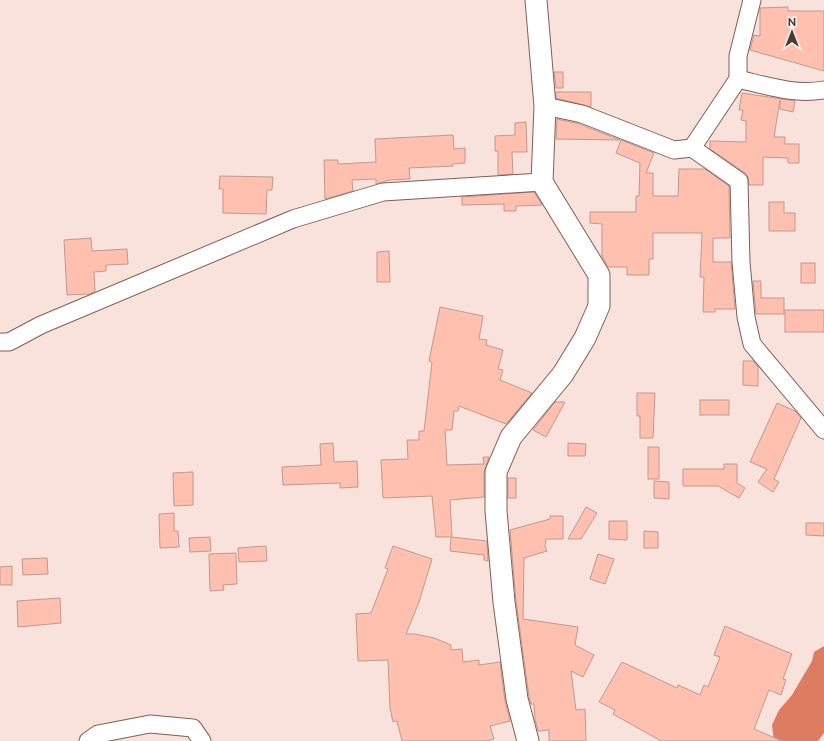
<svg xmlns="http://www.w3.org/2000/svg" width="824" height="741" viewBox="0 0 824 741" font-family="Raleway,sans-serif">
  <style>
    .water { fill: #de7c62 }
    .building { fill: #ffc0af; stroke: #be998f }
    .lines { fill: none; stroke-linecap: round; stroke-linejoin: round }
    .minor-casing { stroke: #7f5e55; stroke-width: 19 }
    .tertiary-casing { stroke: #7f5e55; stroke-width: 23 }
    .minor { stroke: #fff; stroke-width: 17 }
    .tertiary { stroke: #fff; stroke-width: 21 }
  </style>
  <rect width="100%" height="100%" fill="#fae2dc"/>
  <!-- water -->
  <path class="water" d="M824 646V733L818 741H774L772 725 779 710 792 695 812 661 814 652Z"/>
  <!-- building -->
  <g class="building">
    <path d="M788 7V11H824V71L750 50 754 35 760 36V8Z"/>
    <path d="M554 72H563V88H556Z"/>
    <path d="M556 92H591V107L556 98Z"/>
    <path d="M742 93 795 101 793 112 780 109V100L774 137H785V144H799V163H788V158L763 157V185H749L748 177 745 173 710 149V141L746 142V121L741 120 743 110H739Z"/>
    <path d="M557 119 579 124 620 140 556 139Z"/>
    <path d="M526 122 527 152H512L513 174 498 175V151H495V136L515 135V123Z"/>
    <path d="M453 135 454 149 465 148V163L452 164 453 166 409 168 410 179 390 180 376 184V179L352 180 353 191 325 199 324 160H338V164L376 162 375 139Z"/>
    <path d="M621 140 654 153 646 173H653V196H678L679 169H705L729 186 730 238H713V262H731L735 309H715V312H703L704 277H700L702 233H653V259H649V275H627V267H608L602 256V224L590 223V212H636V196H639L640 163 616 153Z"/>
    <path d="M220 176 273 177 272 190H267L266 214 223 213V189H219Z"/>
    <path d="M534 192 542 205 516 206V211H504V204L462 205V197Z"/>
    <path d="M769 202H784V213H795V231H769Z"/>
    <path d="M91 238 92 251 127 249 128 264 106 265V271L94 272 95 291 90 294 67 295 64 240Z"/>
    <path d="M389 251 390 282H377V252Z"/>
    <rect x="801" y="263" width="14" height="20"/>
    <path d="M753 281H761V298H784V314H756Z"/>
    <path d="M440 307 483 316 479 339 487 340 486 345 503 350 498 369 503 370 500 380 532 393 506 424 459 406 458 411H454L452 430H445L447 465 484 464 483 457H489L484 472V497L450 500 452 537 487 541 488 561 484 560V555L450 551 451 537H436L432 496 383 498 381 460 408 459 407 440H419V431H424L432 362 429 361Z"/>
    <rect x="785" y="310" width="39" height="22"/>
    <path d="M743 361H753L758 367V386L743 385Z"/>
    <path d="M637 393H655L653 438H640V416H637Z"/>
    <rect x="700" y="400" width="29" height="15"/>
    <path d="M555 402H565L546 437 533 430Z"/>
    <path d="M777 403 795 411 801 418 774 479 779 482 773 492 758 482 767 469 750 462Z"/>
    <path d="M333 443 334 462 357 461 358 487 340 488V483L283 485 282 467 321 465 320 444Z"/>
    <path d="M568 443 586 444 585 456H568Z"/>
    <rect x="648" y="447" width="11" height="32"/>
    <path d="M724 464H737V483L745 488 739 498 718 486H683V469H724Z"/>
    <path d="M193 472V505L174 506 173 473Z"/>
    <rect x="508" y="478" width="8" height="20"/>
    <path d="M654 481 669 482V499L654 498Z"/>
    <path d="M586 507 597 513 581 539H568Z"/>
    <path d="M174 513V531H178L179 547 160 548 159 514Z"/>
    <path d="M550 516H563V539H546L545 546 547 551 524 558 523 619 578 627 575 645 594 655 583 677 571 671 576 710 585 709 586 741H549V730L538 731 535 719 534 704H531L529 697 516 601 510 530 550 519Z"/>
    <path d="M609 521H627V540L609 539Z"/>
    <path d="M806 523H824V536L806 535Z"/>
    <path d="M644 531 658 532V548H644Z"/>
    <path d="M210 537 211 551 190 552 189 538Z"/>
    <path d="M266 546 267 561 239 562 238 548Z"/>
    <path d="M393 546 432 559 419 602 406 634H415L434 638 451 645V650L462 649 463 662 479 660V665L500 662 505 701 510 721 490 726 494 739 487 741H402L397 721 393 722 390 708 388 660 358 661 356 614 371 613 388 569 385 568Z"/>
    <path d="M236 553 237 584 223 585 224 590 210 591 209 554Z"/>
    <path d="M598 554 614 559 605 584 590 579Z"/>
    <path d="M47 558 48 574 23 575 22 559Z"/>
    <path d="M12 566V585H0V567Z"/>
    <path d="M60 598 61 623 18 627 17 601Z"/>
    <path d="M725 626 792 654 783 679 786 680 781 695 769 690 754 729 782 741H661L613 714 615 710 599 702 622 662 677 688 678 685 700 695 704 685 708 687 720 657 714 655Z"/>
  </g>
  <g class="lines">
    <!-- minor casing -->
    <g class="minor-casing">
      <g id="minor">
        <path d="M738 79V56L752 0"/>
        <path d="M545 106 582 114 674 150 692 148 738 79C768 86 794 95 824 90"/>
        <path d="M692 148 739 181 741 262 746 317 752 344 824 430"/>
        <path d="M0 342H9L41 325 293 219 383 192 542 182"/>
        <path d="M88 741 98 734 150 724 193 728 202 741"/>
      </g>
    </g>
    <!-- tertiary casing -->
    <g class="tertiary-casing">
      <path id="tertiary" d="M528 741 517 699 504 602 496 511V472L511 437 563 374 585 338 599 306V275L542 182 545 106 536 0"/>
    </g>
    <!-- minor -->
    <use href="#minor" class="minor"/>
    <!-- tertiary -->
    <use href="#tertiary" class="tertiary"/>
  </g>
  <!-- north arrow -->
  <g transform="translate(792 32)" stroke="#fcf4f1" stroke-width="3" paint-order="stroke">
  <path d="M0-3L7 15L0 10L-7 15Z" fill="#483934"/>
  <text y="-6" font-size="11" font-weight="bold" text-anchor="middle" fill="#483934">N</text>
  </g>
</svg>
